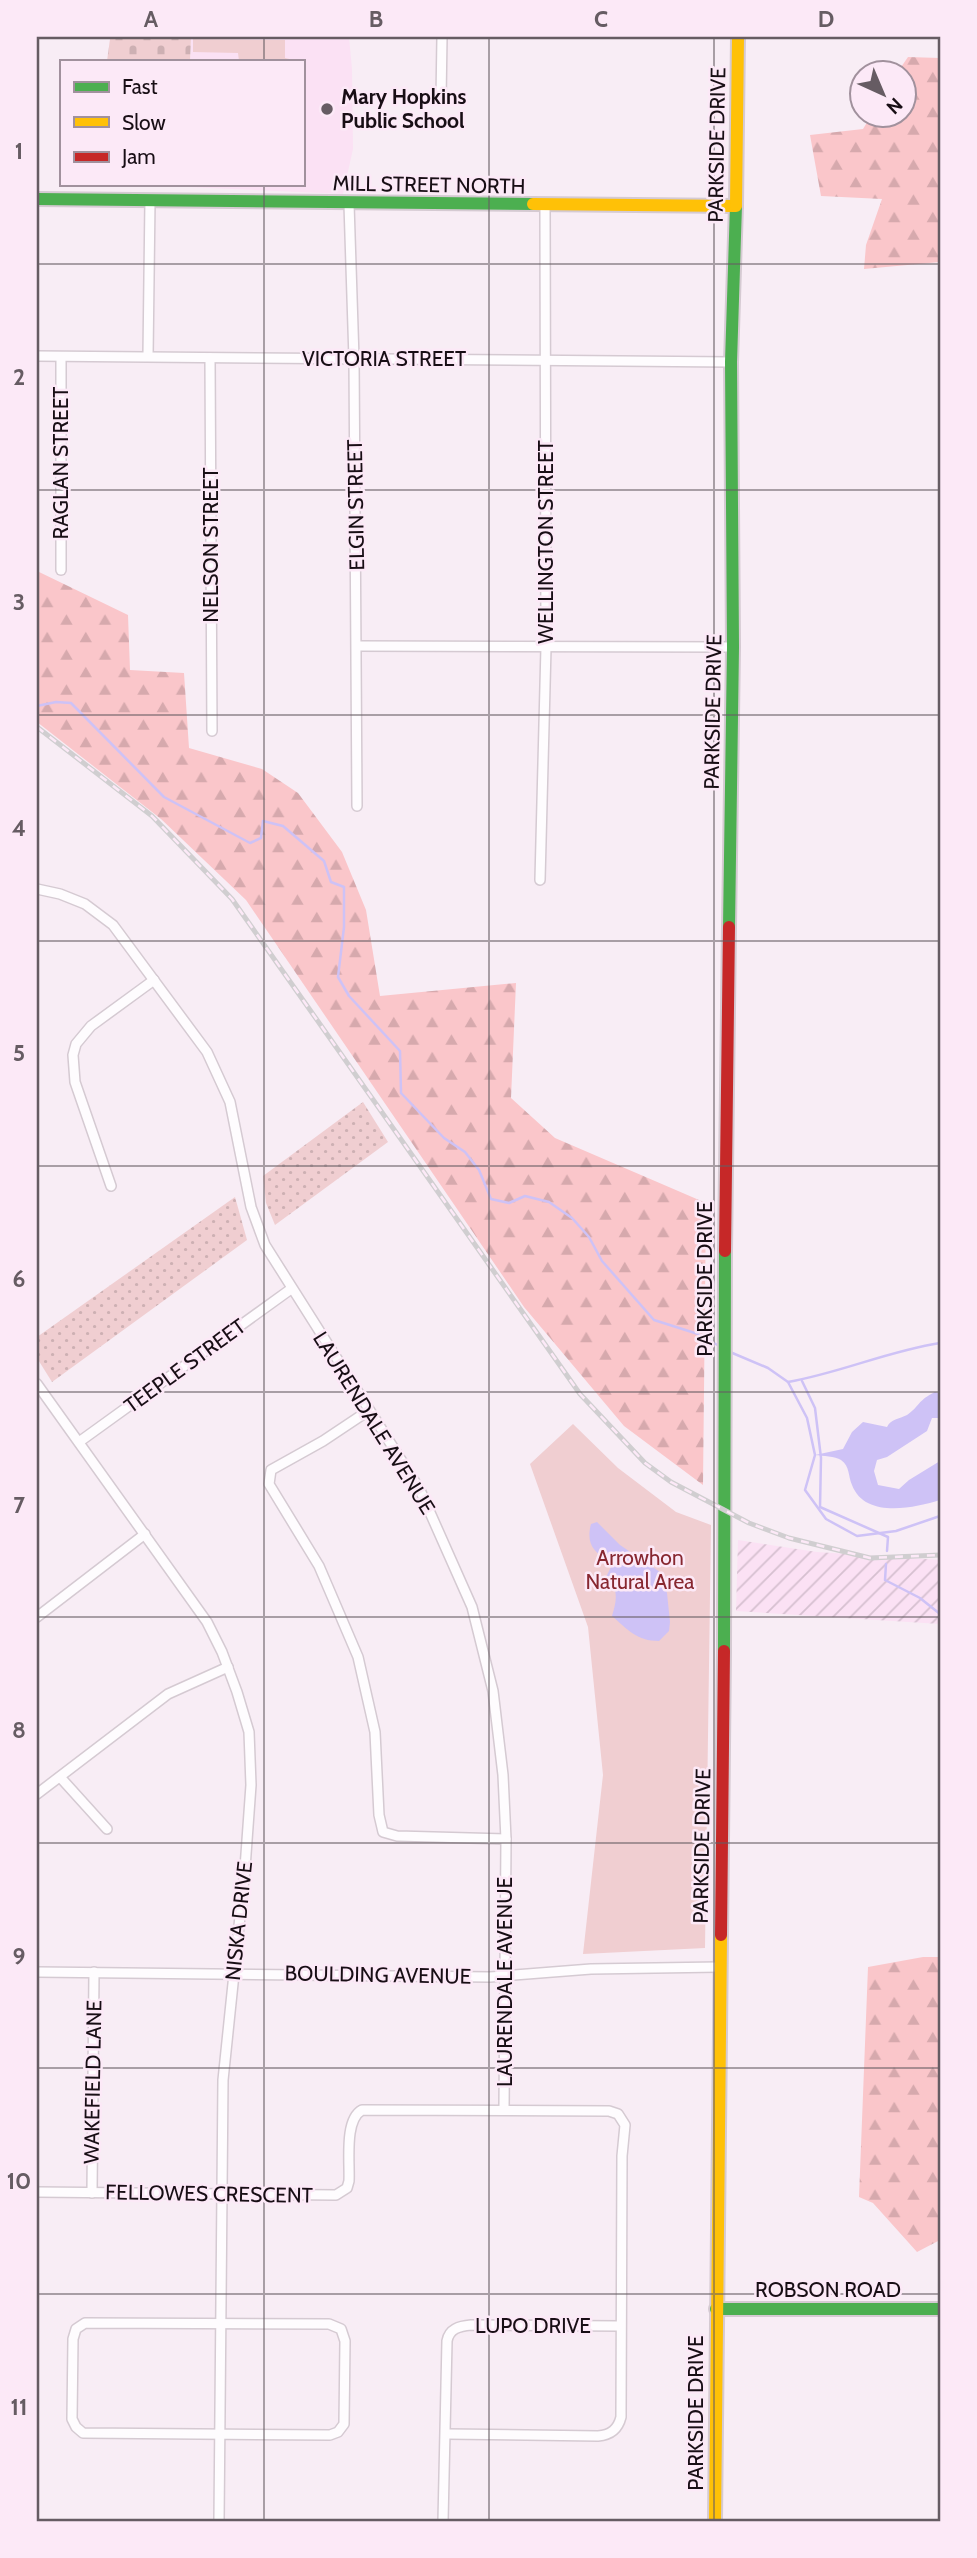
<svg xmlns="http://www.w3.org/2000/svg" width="977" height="2558" viewBox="0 0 977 2558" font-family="Cabin,sans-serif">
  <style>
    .built { fill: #fbe1f4 }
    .industrial { fill: url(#industrial-furrows) }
    .grass { fill: url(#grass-dots) }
    .forest { fill: url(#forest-firs) }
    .cemetery { fill: url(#cemetery-stones) }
    .park { fill: #f0ced1 }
    .water { fill: #cec2f6 }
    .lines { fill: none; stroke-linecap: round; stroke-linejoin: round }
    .stream { stroke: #cec2f6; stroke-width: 2.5 }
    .street-casing { stroke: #d5cad2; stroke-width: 12 }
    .fast-casing { stroke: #d5cad2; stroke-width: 16 }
    .slow-casing { stroke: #d5cad2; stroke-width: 16 }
    .jam-casing { stroke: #d5cad2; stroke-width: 16 }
    .street { stroke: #fefcfe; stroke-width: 9 }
    .fast { stroke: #4caf50; stroke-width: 12 }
    .slow { stroke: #ffc107; stroke-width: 12 }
    .jam { stroke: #c62828; stroke-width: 12 }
    .rail-casing { stroke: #d0ced0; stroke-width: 5 }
    .rail { stroke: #fce9f7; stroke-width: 2.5; stroke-dasharray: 8; stroke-linecap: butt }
    .grid { fill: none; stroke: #665c63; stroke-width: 2; stroke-opacity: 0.55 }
    .poi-dot { fill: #665c63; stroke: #fce9f7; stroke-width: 2.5 }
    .labels { text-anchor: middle; stroke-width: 5; stroke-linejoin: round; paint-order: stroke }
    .poi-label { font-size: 21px; font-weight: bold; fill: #180e15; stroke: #fce9f7; text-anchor: start }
    .street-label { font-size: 21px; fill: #180e15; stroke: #fce9f7 }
    .park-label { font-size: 21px; fill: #872730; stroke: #fce9f7 }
    .neatline { fill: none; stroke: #665c63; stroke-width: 2.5 }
    .grid-label { font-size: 23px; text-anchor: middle; font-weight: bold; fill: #665c63 }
  </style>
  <defs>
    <pattern id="industrial-furrows" width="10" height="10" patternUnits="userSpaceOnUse" patternTransform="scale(1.75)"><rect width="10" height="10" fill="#fbe1f4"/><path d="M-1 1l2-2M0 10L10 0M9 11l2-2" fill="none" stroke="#d6c0d0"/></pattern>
    <pattern id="grass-dots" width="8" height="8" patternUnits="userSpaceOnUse" patternTransform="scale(1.75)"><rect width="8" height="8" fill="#f0ced1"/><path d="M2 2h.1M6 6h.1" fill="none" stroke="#cdb0b3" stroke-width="1.8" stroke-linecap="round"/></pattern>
    <pattern id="forest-firs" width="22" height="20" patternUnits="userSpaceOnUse" patternTransform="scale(1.75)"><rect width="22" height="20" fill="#fac6ca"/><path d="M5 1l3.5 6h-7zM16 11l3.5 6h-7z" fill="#d6a9ad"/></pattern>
    <pattern id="cemetery-stones" width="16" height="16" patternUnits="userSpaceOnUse" patternTransform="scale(1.75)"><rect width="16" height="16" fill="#f0ced1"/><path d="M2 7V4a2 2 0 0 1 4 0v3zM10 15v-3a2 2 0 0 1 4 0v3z" fill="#cdb0b3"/></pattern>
  </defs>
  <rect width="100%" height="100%" fill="#f8edf5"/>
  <!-- built -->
  <path class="built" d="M191 37H349L352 69 353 149 343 194 188 187V184H303V61H190Z"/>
  <!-- industrial -->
  <path class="industrial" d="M738 1540 817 1552 940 1560V1624L736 1611Z"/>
  <!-- grass -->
  <g class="grass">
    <path d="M363 1102 388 1142 275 1225 266 1203 263 1176Z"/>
    <path d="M235 1197 247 1240 52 1382 37 1358V1337Z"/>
  </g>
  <!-- forest -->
  <g class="forest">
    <path d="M908 57 940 58V262L864 269 866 245 882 199 821 196 810 135 863 129 871 116H904V74L897 73Z"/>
    <path d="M37 571 128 615 130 670 184 673 189 748 262 769 298 793 342 852 366 910 380 996 516 983 511 1098 555 1138 706 1203 703 1485 624 1426 524 1307 246 900 161 819 37 722Z"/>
    <path d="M923 1957H940V2240L917 2252 873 2203 859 2197 868 1967Z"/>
  </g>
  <!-- cemetery -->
  <path class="cemetery" d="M191 37 190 61H107L110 39Z"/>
  <!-- park -->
  <g class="park">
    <path d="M193 39 285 40V58L298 61H239L238 53 193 52Z"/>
    <path d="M573 1424 618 1468 676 1512 711 1525 705 1948 583 1954 603 1775 588 1627 530 1464Z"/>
  </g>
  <!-- water -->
  <g class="water">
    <path d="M935 1392 940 1394V1418H932L927 1431 887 1457 877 1460 874 1471 878 1485 899 1489 909 1480 940 1461V1500C914 1508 865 1519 852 1485 848 1476 850 1466 841 1460 835 1456 823 1456 815 1455L843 1449 852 1432 863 1422 887 1427C891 1419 899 1419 907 1415 919 1407 918 1400 935 1392Z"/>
    <path d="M597 1522 620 1545 660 1572 667 1593 670 1622 669 1631 659 1641C637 1641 628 1630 612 1616 616 1603 618 1594 612 1582L605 1579 611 1567 608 1560C593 1552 586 1543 591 1524Z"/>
  </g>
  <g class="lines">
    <!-- stream -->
    <g class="stream">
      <path d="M37 706 56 702 71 703 164 797 250 843 261 838 263 821 283 826 324 861 331 882 344 887V927L338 977 349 996 400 1051 401 1093 444 1138 465 1152 479 1170 491 1199 509 1203 525 1196 549 1202 572 1218 589 1237 602 1261 654 1320 698 1334 721 1347"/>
      <path d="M730 1352 768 1368 788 1382C840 1373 888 1351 940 1343"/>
      <path d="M802 1381 815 1408 821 1458 820 1507 888 1537 887 1551"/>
      <path d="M788 1382 807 1418 815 1455 805 1490 826 1519 857 1536 896 1531 940 1516"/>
      <path d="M886 1564 885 1580 920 1598 940 1614"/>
    </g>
    <!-- street casing -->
    <g class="street-casing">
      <g id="street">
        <path d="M441 99 442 37"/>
        <path d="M349 204 354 359 357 806"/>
        <path d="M37 356 731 362"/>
        <path d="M148 356 150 200"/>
        <path d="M210 358 212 731"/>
        <path d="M61 570V357"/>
        <path d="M358 646 733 647"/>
        <path d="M540 880 546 647 545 205"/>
        <path d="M37 889 60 894 85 904 113 925 207 1052 230 1102 251 1207 265 1245 420 1490 472 1607 493 1691 503 1775 506 1839 504 2110"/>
        <path d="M111 1186 75 1082 73 1055 76 1044 91 1026 154 980"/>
        <path d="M37 1384 207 1622 222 1652 237 1692 249 1732 251 1785 245 1868 223 2080 219 2521"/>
        <path d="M368 1411 323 1441 271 1470 269 1484 319 1566 358 1657 375 1732 379 1815 383 1832 397 1836 506 1839"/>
        <path d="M79 1442 291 1289"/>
        <path d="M37 1617 145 1534"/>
        <path d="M60 1777 107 1829"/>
        <path d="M37 1794 168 1694 228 1667"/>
        <path d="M37 1972 490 1977 591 1969 719 1967"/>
        <path d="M37 2192 336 2195 347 2188 349 2181C350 2162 344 2120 362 2110L609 2111 618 2114 625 2125 622 2156 621 2417C618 2429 611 2435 598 2436L447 2434"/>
        <path d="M92 2193 94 1972"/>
        <path d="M85 2323 329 2324 341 2329 345 2341 344 2424 338 2432 330 2435 83 2433 76 2427 72 2419 73 2339 76 2329Z"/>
        <path d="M443 2521 447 2341C449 2329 459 2326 471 2325L620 2326"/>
      </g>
    </g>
    <!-- fast casing -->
    <g class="fast-casing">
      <g id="fast">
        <path d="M37 199 533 204"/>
        <path d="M729 927 733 647 731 362 736 205"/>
        <path d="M724 1651 725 1251"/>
        <path d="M716 2309H940"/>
      </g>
    </g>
    <!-- slow casing -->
    <g class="slow-casing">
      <g id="slow">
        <path d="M533 204 736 206"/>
        <path d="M736 205 738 37"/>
        <path d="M715 2521 721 1935"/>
      </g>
    </g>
    <!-- jam casing -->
    <g class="jam-casing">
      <g id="jam">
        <path d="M725 1251 729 927"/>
        <path d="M721 1935 724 1651"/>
      </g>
    </g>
    <!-- street -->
    <use href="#street" class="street"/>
    <!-- fast -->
    <use href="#fast" class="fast"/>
    <!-- slow -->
    <use href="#slow" class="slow"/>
    <!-- jam -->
    <use href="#jam" class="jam"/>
    <!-- rail casing -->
    <g class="rail-casing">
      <path id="rail" d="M37 727 152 816 232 899 580 1394 645 1463 671 1482 749 1523 789 1538 870 1558 940 1555"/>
    </g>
    <!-- rail -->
    <use href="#rail" class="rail"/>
  </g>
  <!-- grid -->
  <path class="grid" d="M264 37V61M489 37V2521M714 37V2521M264 184V2521M37 264H940M37 490H940M37 715H940M37 941H940M37 1166H940M37 1392H940M37 1617H940M37 1843H940M37 2068H940M37 2294H940"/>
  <!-- markers -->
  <circle class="poi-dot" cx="327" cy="109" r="7"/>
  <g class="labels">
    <!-- poi labels -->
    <g class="poi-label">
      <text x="341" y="104">Mary Hopkins<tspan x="341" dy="24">Public School</tspan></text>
    </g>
    <!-- street labels -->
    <g class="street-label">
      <text transform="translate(717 145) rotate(-89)" y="7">PARKSIDE DRIVE</text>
      <text transform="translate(429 185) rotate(1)" y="7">MILL STREET NORTH</text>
      <text x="384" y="366">VICTORIA STREET</text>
      <text transform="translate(61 463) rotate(-90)" y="7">RAGLAN STREET</text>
      <text transform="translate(356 505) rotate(-91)" y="7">ELGIN STREET</text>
      <text transform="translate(546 542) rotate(-90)" y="7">WELLINGTON STREET</text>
      <text transform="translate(211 545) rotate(-90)" y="7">NELSON STREET</text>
      <text transform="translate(713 712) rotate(-89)" y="7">PARKSIDE DRIVE</text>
      <text transform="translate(705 1279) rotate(-90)" y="7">PARKSIDE DRIVE</text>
      <text transform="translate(185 1366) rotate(-36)" y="7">TEEPLE STREET</text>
      <text transform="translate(374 1423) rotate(58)" y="7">LAURENDALE AVENUE</text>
      <text transform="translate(702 1846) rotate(-89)" y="7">PARKSIDE DRIVE</text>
      <text transform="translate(239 1921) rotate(-84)" y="7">NISKA DRIVE</text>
      <text transform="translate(378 1975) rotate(1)" y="7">BOULDING AVENUE</text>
      <text transform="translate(505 1982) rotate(-90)" y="7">LAURENDALE AVENUE</text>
      <text transform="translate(93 2082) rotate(-89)" y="7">WAKEFIELD LANE</text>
      <text transform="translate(209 2194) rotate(1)" y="7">FELLOWES CRESCENT</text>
      <text x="828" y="2297">ROBSON ROAD</text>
      <text x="533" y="2333">LUPO DRIVE</text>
      <text transform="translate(696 2413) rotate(-90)" y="7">PARKSIDE DRIVE</text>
    </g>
    <!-- park labels -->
    <g class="park-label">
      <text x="640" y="1565">Arrowhon<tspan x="640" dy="24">Natural Area</tspan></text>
    </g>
  </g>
  <!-- border -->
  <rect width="977" height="2558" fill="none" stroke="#fce9f7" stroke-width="77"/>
  <!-- legend -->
  <rect x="60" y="60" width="245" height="126" fill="#fce9f7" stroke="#a1919d" stroke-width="2"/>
  <rect x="74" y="82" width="35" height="10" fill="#4caf50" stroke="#a1919d" stroke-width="2"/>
  <text x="122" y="94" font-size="21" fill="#180e15">Fast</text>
  <rect x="74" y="117" width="35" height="10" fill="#ffc107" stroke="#a1919d" stroke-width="2"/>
  <text x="122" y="130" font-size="21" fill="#180e15">Slow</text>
  <rect x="74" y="152" width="35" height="10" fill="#c62828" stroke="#a1919d" stroke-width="2"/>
  <text x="122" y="164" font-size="21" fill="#180e15">Jam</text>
  <!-- north arrow -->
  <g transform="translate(883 94) rotate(136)"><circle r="33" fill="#fce9f7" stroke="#a1919d" stroke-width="2"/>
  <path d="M0-5L12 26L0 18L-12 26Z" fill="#665c63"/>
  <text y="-10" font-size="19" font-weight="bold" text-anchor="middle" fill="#180e15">N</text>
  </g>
  <rect x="38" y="38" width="901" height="2482" class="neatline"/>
  <g class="grid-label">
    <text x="151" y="27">A</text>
    <text x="376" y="27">B</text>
    <text x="601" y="27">C</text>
    <text x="826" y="27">D</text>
    <text x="19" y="159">1</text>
    <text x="19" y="385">2</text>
    <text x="19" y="610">3</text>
    <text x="19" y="836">4</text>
    <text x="19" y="1061">5</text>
    <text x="19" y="1287">6</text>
    <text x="19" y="1513">7</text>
    <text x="19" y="1738">8</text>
    <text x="19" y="1964">9</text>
    <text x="19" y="2189">10</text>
    <text x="19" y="2415">11</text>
  </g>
</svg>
